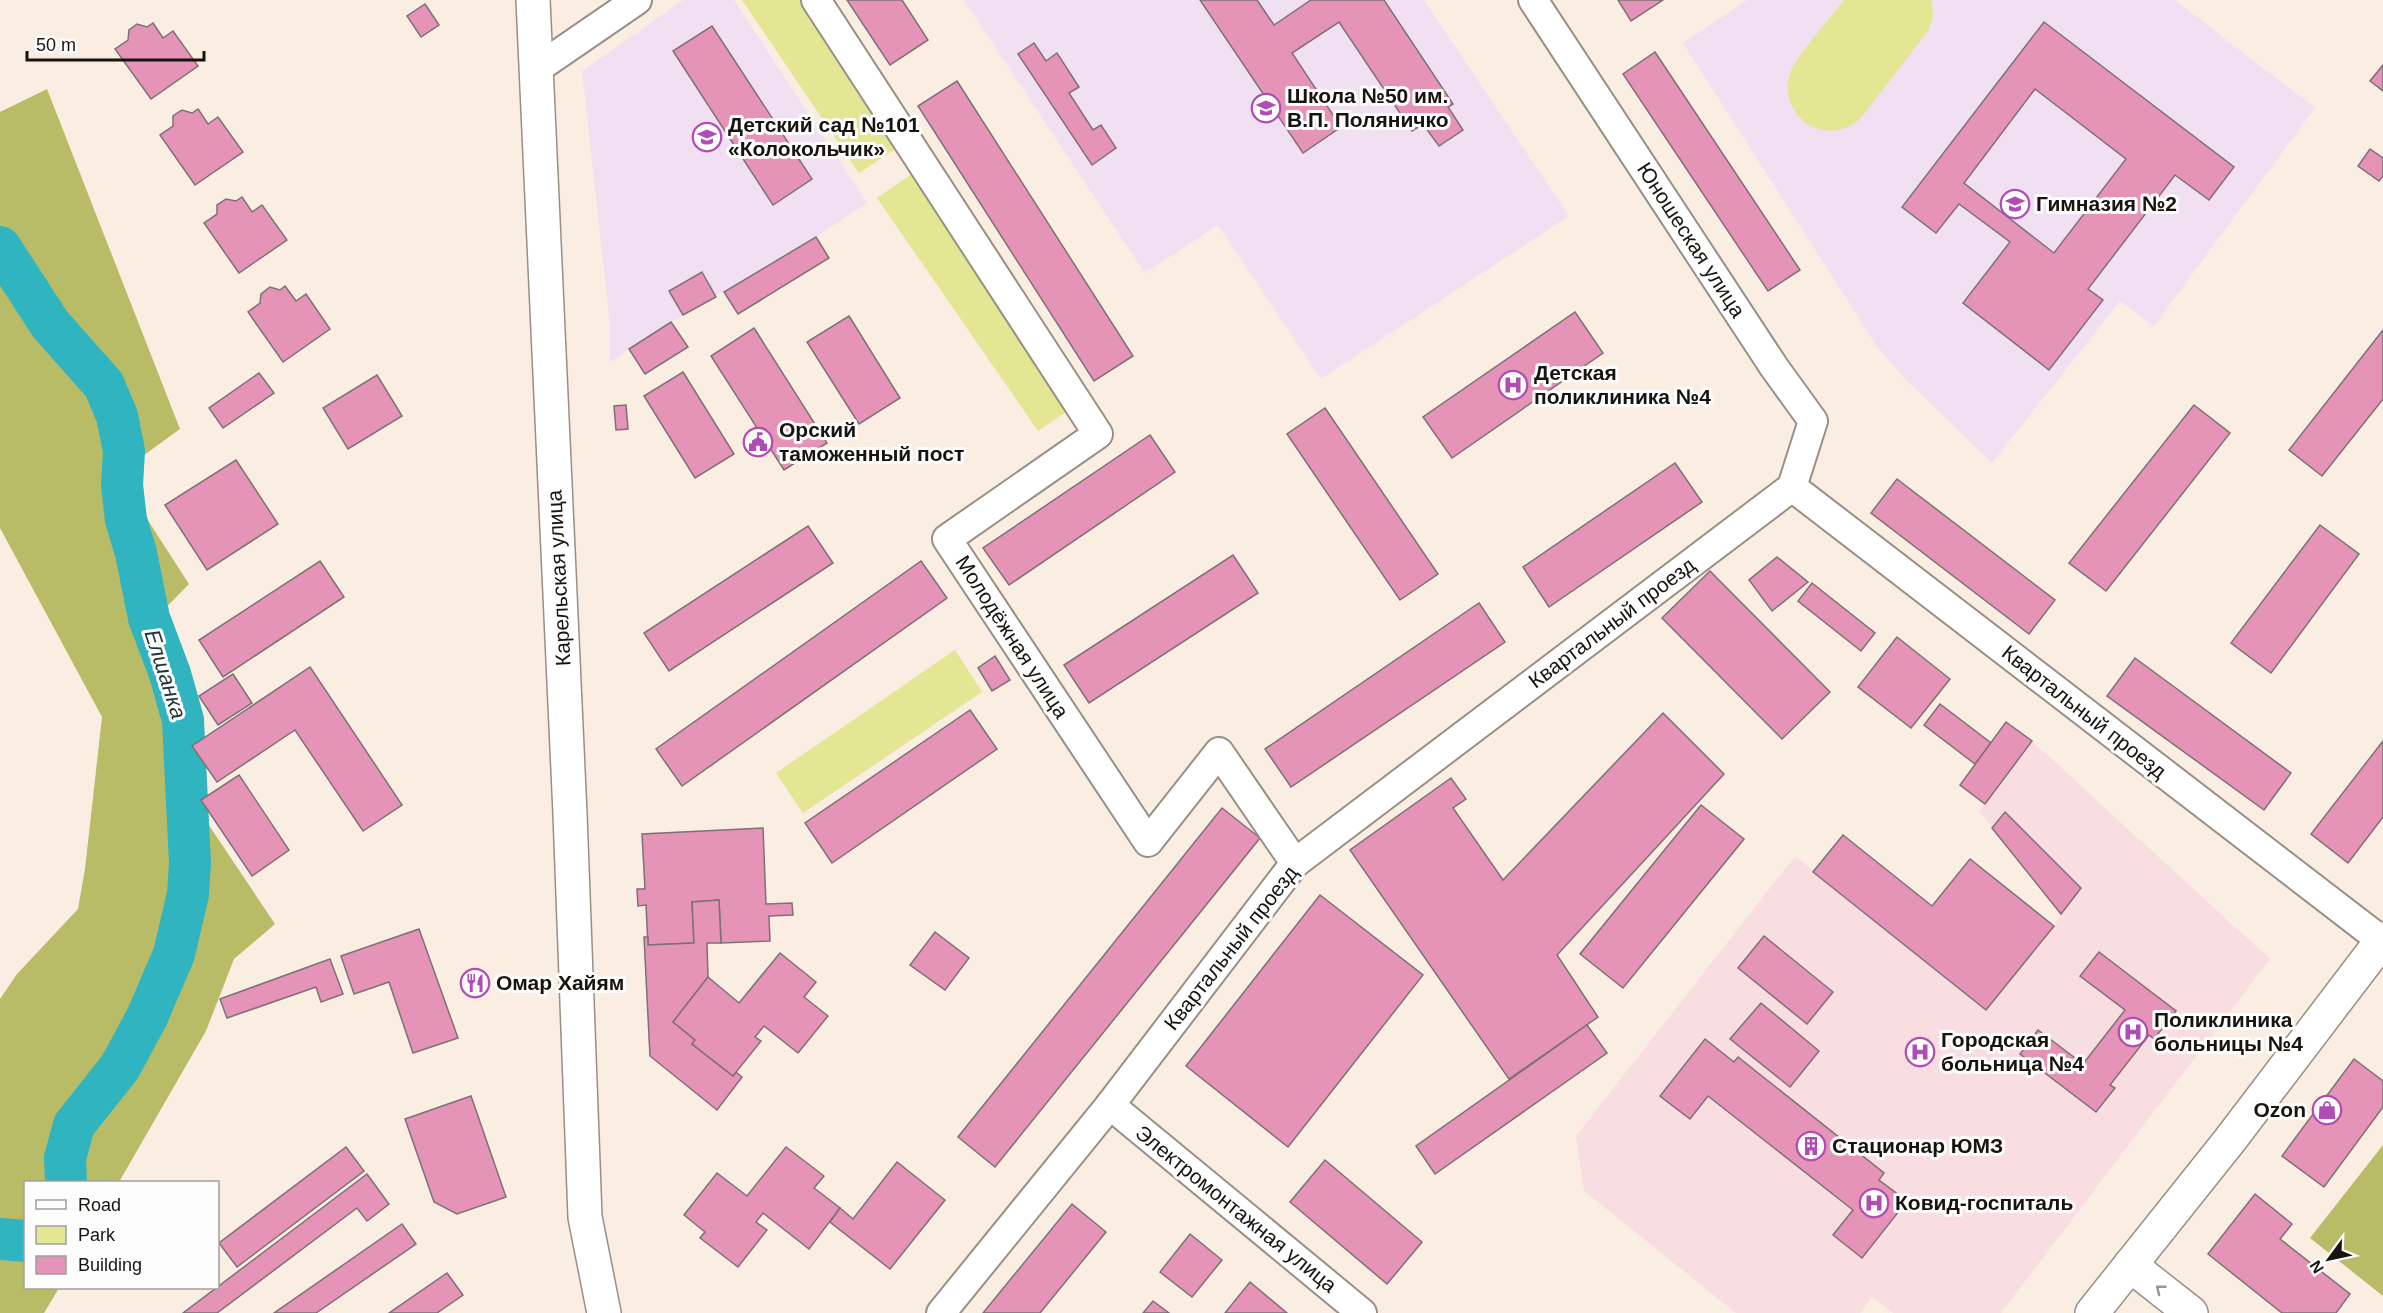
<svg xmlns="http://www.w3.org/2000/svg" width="2383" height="1313" viewBox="0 0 2383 1313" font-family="Helvetica,sans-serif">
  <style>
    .education { fill: #f1e0f2 }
    .medical { fill: #f9dee1 }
    .green { fill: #e3e692 }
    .forest { fill: #b9bc66 }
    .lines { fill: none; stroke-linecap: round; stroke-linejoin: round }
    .river { stroke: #30b4bf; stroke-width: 42 }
    .building { fill: #e693b8; stroke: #7e7075; stroke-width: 1.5; fill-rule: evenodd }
    .street-casing { stroke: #998f84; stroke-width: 32 }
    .secondary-casing { stroke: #998f84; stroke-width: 36 }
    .street { stroke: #fff; stroke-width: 28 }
    .secondary { stroke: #fff; stroke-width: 33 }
    .oneway { stroke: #979593 }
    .labels { text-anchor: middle; stroke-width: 6; stroke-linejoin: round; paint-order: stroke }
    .poi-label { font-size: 21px; font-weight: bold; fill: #17130f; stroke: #fdfdfd; text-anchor: start }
    .street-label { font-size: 21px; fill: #17130f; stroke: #fdfdfd }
    .water-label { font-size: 22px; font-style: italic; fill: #1e3436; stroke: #fdfdfd }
  </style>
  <rect width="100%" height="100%" fill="#faeee2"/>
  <!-- education -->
  <g class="education">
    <path d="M683 0H734L867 203 816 237 671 322 610 362V325L582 71Z"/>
    <path d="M964 0H1424L1569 216 1321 379 1218 225 1145 273Z"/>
    <path d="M1747 0H2175L2315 108 2154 326 2120 301 1992 463 1905 379 1876 345 1683 43Z"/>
  </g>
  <!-- medical -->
  <path class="medical" d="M2032 741 2270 959 2001 1313H1893L1872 1297 1860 1313H1736L1584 1191 1576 1136 1795 856 1987 1010 2054 926 2061 914 1979 811Z"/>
  <!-- green -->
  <g class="green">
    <path d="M742 0H804L900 146 859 173Z"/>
    <path d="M1844 0H1932L1933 18 1928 31 1860 119C1847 130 1832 134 1816 128 1807 125 1800 119 1795 111 1787 99 1785 84 1791 71 1799 52 1831 18 1844 0Z"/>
    <path d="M913 173 1066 412 1038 431 877 198Z"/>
    <path d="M955 650 982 692 803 813 776 773Z"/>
  </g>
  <!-- forest -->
  <g class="forest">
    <path d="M47 89 180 429 118 474 189 584 140 634 194 803 275 924 234 959 206 1031 119 1182H26V1288H59L44 1313H0V999L17 974 78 909 85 869 102 717 0 528V112Z"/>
    <path d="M2383 1145V1296L2310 1238Z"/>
  </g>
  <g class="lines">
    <!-- river -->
    <g class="river">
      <path d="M0 247 50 324 104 385 117 416 124 451 122 485 126 520 136 553 149 618 170 674 183 720 190 863 188 894 174 954 147 1017 120 1067 74 1125 65 1158 66 1182"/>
      <path d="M0 1239 26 1241"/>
    </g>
  </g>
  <!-- building -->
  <g class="building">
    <path d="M847 0H902L928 40 890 65Z"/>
    <path d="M1200 0H1257L1274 25 1311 0H1384L1453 104 1448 107 1463 130 1439 146 1423 124 1412 131 1339 22 1292 53 1341 127 1303 153Z"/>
    <path d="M1618 0H1663L1631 21Z"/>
    <path d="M425 4 439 25 421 37 407 16Z"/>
    <path d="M2044 22 2234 167 2209 200 2175 175 2088 289 2103 300 2049 370 1963 303 2010 242 1959 204 1936 233 1902 207ZM2035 89 2126 159 2054 253 1964 183Z"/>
    <path d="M153 23 163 38 173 31 198 66 151 99 115 49 128 40 129 30 137 24 147 27Z"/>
    <path d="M712 26 812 179 773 205 673 51Z"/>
    <path d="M1034 43 1046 61 1057 53 1079 87 1069 93 1093 130 1101 125 1116 148 1092 165 1018 54Z"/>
    <path d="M1655 52 1800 270 1768 291 1623 74Z"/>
    <path d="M2383 65V91L2370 81Z"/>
    <path d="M957 81 1133 356 1094 381 918 106Z"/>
    <path d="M198 109 208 124 218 117 243 152 195 185 160 135 173 126V116L182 110 192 113Z"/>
    <path d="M2370 149 2383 158V176L2379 181 2358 166Z"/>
    <path d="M242 197 252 212 262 205 287 240 239 273 204 223 217 214V205L226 199 236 201Z"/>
    <path d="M816 237 829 258 738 314 724 292Z"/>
    <path d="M702 272 716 297 683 315 669 291Z"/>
    <path d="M285 286 296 301 306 294 330 329 283 362 248 312 260 303 261 294 270 287 280 290Z"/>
    <path d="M1575 312 1603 353 1452 458 1423 417Z"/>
    <path d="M849 316 900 398 859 424 807 342Z"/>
    <path d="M671 322 688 347 645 374 629 349Z"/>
    <path d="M754 328 827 443 784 470 711 356Z"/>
    <path d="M2383 330V399L2322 476 2289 450Z"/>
    <path d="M683 372 734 454 695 478 644 396Z"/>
    <path d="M259 373 274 393 223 428 209 408Z"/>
    <path d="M377 375 402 416 348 449 323 408Z"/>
    <path d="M626 405 628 429 616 430 614 406Z"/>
    <path d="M2194 405 2230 433 2106 591 2069 563Z"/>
    <path d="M1325 408 1438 574 1400 600 1287 434Z"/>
    <path d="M1150 435 1175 472 1009 585 983 548Z"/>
    <path d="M236 460 278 524 207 570 165 505Z"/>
    <path d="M1675 463 1702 502 1549 607 1523 567Z"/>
    <path d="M1897 479 2055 600 2029 634 1871 513Z"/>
    <path d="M2320 525 2359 554 2271 673 2231 643Z"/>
    <path d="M808 526 833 563 669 671 644 633Z"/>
    <path d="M1233 555 1258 593 1089 703 1064 665Z"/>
    <path d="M1777 557 1808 582 1772 611 1749 580Z"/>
    <path d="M320 561 344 597 223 677 199 640Z"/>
    <path d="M921 561 947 598 682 786 656 749Z"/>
    <path d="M1710 571 1830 692 1782 739 1662 618Z"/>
    <path d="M1812 583 1875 633 1861 651 1798 601Z"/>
    <path d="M1479 603 1505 642 1291 787 1265 749Z"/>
    <path d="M1897 637 1950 679 1911 728 1858 687Z"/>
    <path d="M995 656 1010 680 992 691 978 668Z"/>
    <path d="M2135 658 2291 773 2264 810 2107 696Z"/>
    <path d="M310 667 402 805 363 831 295 730 217 782 192 746Z"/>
    <path d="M233 674 252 703 218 725 199 696Z"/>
    <path d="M1940 704 1991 743 1975 764 1924 725Z"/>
    <path d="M970 710 997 749 832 863 805 823Z"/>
    <path d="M1663 713 1724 774 1557 955 1598 1017 1509 1079 1350 850 1451 778 1466 799 1453 808 1503 880Z"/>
    <path d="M2006 722 2032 741 1985 804 1960 785Z"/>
    <path d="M2383 741V817L2348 863 2311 834Z"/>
    <path d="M239 775 289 850 252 876 201 800Z"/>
    <path d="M1701 805 1744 839 1623 988 1580 954Z"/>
    <path d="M1222 808 1260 838 995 1167 958 1137Z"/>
    <path d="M2005 812 2081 888 2061 914 1992 828Z"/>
    <path d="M763 828 766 904 792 903 793 915 769 916 770 941 721 943 719 900 692 902 694 943 648 945 646 905 638 906 637 889H645L642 834Z"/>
    <path d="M1843 835 1932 906 1970 859 2054 926 1986 1010 1813 872Z"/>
    <path d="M1320 895 1423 975 1288 1147 1186 1066Z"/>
    <path d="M719 900 721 943H707L708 977 673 1022 695 1040 692 1044 733 1076 736 1072 742 1077 717 1110 650 1056 644 937H648V945L694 943 692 902Z"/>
    <path d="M419 929 458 1038 413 1053 389 982 354 994 341 956Z"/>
    <path d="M935 932 969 958 945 990 910 965Z"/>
    <path d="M1764 936 1833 992 1807 1024 1738 968Z"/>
    <path d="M2099 952 2176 1011 2154 1039 2149 1035 2110 1085 2115 1088 2096 1112 2020 1054 2038 1030 2083 1064 2125 1010 2080 976Z"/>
    <path d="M780 953 816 982 804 997 828 1016 798 1053 764 1026 755 1037 761 1041 733 1076 692 1044 695 1040 673 1022 708 977 739 1003Z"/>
    <path d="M330 959 343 994 321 1002 316 987 227 1018 220 999Z"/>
    <path d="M1761 1003 1819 1051 1790 1087 1730 1039Z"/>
    <path d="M1587 1025 1607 1053 1435 1174 1416 1146Z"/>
    <path d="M1705 1039 1734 1062 1738 1057 1884 1173 1879 1180 1907 1201 1862 1258 1833 1235 1853 1210 1708 1096 1690 1119 1660 1096Z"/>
    <path d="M2354 1059 2383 1081V1107L2324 1187 2282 1156Z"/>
    <path d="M471 1096 506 1197 457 1214 434 1202 405 1119Z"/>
    <path d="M346 1147 364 1171 237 1267 219 1243Z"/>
    <path d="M786 1147 824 1176 814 1188 840 1208 809 1249 763 1213 756 1222 767 1230 738 1267 700 1238 705 1232 684 1215 717 1173 747 1196Z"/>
    <path d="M1325 1160 1422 1242 1387 1284 1290 1202Z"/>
    <path d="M897 1162 945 1200 890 1269 830 1222 840 1208 853 1219Z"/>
    <path d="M367 1174 389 1204 367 1221 357 1208 217 1313H183Z"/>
    <path d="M2255 1194 2292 1224 2280 1239 2350 1294 2336 1313H2282L2208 1254Z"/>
    <path d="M1072 1204 1106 1232 1040 1313H983Z"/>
    <path d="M402 1224 416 1244 316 1313H274Z"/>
    <path d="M1190 1234 1222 1260 1192 1297 1160 1272Z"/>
    <path d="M447 1273 463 1295 437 1313H389Z"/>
    <path d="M1250 1282 1287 1313H1225Z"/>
    <path d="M1153 1301 1169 1313H1143Z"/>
  </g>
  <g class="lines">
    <!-- street casing -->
    <g class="street-casing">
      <g id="street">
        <path d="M816 0 1098 434 947 539 1148 842 1219 752 1295 863"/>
        <path d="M1533 0 1774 367 1813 421 1792 487"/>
        <path d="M538 68 637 0"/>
        <path d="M1110 1105 1362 1313"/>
        <path d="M941 1313 1110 1105 1295 863 1792 487 2382 941"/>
      </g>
    </g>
    <!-- secondary casing -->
    <g class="secondary-casing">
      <g id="secondary">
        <path d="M533 0 570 814 585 1217 604 1313"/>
        <path d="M2130 1265 2191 1313"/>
        <path d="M2092 1313 2230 1140 2383 939"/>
      </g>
    </g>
    <!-- street -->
    <use href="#street" class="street"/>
    <!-- secondary -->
    <use href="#secondary" class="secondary"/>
  </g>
  <!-- one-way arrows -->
  <defs><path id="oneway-chevron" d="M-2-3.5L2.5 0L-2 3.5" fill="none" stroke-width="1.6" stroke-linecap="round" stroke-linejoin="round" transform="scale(1.5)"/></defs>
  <use class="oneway" href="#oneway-chevron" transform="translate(2160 1289) rotate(-142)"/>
  <!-- icons -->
  <defs>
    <g id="school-ring" transform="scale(1.5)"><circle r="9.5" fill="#fdfdfd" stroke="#b04db4" stroke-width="1.5"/><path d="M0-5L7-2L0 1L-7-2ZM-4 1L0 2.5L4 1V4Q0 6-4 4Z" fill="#b04db4"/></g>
    <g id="hospital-ring" transform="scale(1.5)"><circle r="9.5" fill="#fdfdfd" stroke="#b04db4" stroke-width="1.5"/><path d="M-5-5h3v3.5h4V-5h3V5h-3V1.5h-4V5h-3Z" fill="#b04db4"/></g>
    <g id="civic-ring" transform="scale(1.5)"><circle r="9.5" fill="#fdfdfd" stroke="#b04db4" stroke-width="1.5"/><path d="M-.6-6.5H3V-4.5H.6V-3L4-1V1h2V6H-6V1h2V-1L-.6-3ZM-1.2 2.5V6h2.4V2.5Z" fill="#b04db4"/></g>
    <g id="restaurant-ring" transform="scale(1.5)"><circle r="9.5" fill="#fdfdfd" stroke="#b04db4" stroke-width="1.5"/><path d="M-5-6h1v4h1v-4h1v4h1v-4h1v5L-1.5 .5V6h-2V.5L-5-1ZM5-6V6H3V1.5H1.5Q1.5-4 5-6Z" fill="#b04db4"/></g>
    <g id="shop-ring" transform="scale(1.5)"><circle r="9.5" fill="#fdfdfd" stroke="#b04db4" stroke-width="1.5"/><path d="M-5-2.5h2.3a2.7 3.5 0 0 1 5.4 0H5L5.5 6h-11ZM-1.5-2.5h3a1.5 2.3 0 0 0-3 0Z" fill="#b04db4"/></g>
    <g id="building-ring" transform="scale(1.5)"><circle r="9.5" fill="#fdfdfd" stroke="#b04db4" stroke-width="1.5"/><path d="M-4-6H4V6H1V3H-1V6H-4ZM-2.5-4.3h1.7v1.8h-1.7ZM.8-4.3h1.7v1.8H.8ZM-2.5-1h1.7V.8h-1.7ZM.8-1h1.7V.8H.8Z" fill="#b04db4"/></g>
  </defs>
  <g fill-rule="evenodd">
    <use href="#school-ring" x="1266" y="108"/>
    <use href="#school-ring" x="707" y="137"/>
    <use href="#school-ring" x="2015" y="204"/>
    <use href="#hospital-ring" x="1513" y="385"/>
    <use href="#civic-ring" x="758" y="442"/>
    <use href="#restaurant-ring" x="475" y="983"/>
    <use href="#hospital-ring" x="2133" y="1032"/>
    <use href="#hospital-ring" x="1920" y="1052"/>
    <use href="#shop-ring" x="2327" y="1110"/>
    <use href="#building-ring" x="1811" y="1146"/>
    <use href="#hospital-ring" x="1874" y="1203"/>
  </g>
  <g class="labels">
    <!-- poi labels -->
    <g class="poi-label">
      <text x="1287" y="103">Школа №50 им.<tspan x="1287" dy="24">В.П. Поляничко</tspan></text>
      <text x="728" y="132">Детский сад №101<tspan x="728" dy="24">«Колокольчик»</tspan></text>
      <text x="2036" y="211">Гимназия №2</text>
      <text x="1534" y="380">Детская<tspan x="1534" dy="24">поликлиника №4</tspan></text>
      <text x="779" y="437">Орский<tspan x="779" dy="24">таможенный пост</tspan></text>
      <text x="496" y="990">Омар Хайям</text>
      <text x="2154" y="1027">Поликлиника<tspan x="2154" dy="24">больницы №4</tspan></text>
      <text x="1941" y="1047">Городская<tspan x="1941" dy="24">больница №4</tspan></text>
      <text x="2306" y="1117" text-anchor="end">Ozon</text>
      <text x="1832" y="1153">Стационар ЮМЗ</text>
      <text x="1895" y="1210">Ковид-госпиталь</text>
    </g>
    <!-- street labels -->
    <g class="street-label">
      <text transform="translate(1691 240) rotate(57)" y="7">Юношеская улица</text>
      <text transform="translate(559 578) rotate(-93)" y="7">Карельская улица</text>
      <text transform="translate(1612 623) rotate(-37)" y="7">Квартальный проезд</text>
      <text transform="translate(1012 637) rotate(57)" y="7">Молодёжная улица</text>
      <text transform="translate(2084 712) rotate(38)" y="7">Квартальный проезд</text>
      <text transform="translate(1231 948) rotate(-52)" y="7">Квартальный проезд</text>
      <text transform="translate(1236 1209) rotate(39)" y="7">Электромонтажная улица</text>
    </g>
    <!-- water labels -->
    <g class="water-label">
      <text transform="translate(166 674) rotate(72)" y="8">Елшанка</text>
    </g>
  </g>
  <!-- legend -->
  <rect x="24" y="1181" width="195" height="108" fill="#fdfdfd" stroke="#a19f9e" stroke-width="1.5"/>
  <rect x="36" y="1200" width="30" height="9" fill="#ffffff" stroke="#a19f9e" stroke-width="1.5"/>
  <text x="78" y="1211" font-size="18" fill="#17130f">Road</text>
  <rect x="36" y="1226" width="30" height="18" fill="#e3e692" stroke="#a19f9e" stroke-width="1.5"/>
  <text x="78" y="1241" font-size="18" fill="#17130f">Park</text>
  <rect x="36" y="1256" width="30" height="18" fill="#e693b8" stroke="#a19f9e" stroke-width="1.5"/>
  <text x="78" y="1271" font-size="18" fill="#17130f">Building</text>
  <!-- north arrow -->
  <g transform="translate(2329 1259) rotate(237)" stroke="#fdfdfd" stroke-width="4.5" paint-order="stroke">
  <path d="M0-4.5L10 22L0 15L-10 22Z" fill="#17130f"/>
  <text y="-9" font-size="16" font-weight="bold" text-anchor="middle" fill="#17130f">N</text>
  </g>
  <!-- scale -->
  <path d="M27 51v9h177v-9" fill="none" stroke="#17130f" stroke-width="3"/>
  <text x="36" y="51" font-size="18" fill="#17130f" stroke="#fdfdfd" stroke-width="4.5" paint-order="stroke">50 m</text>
</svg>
